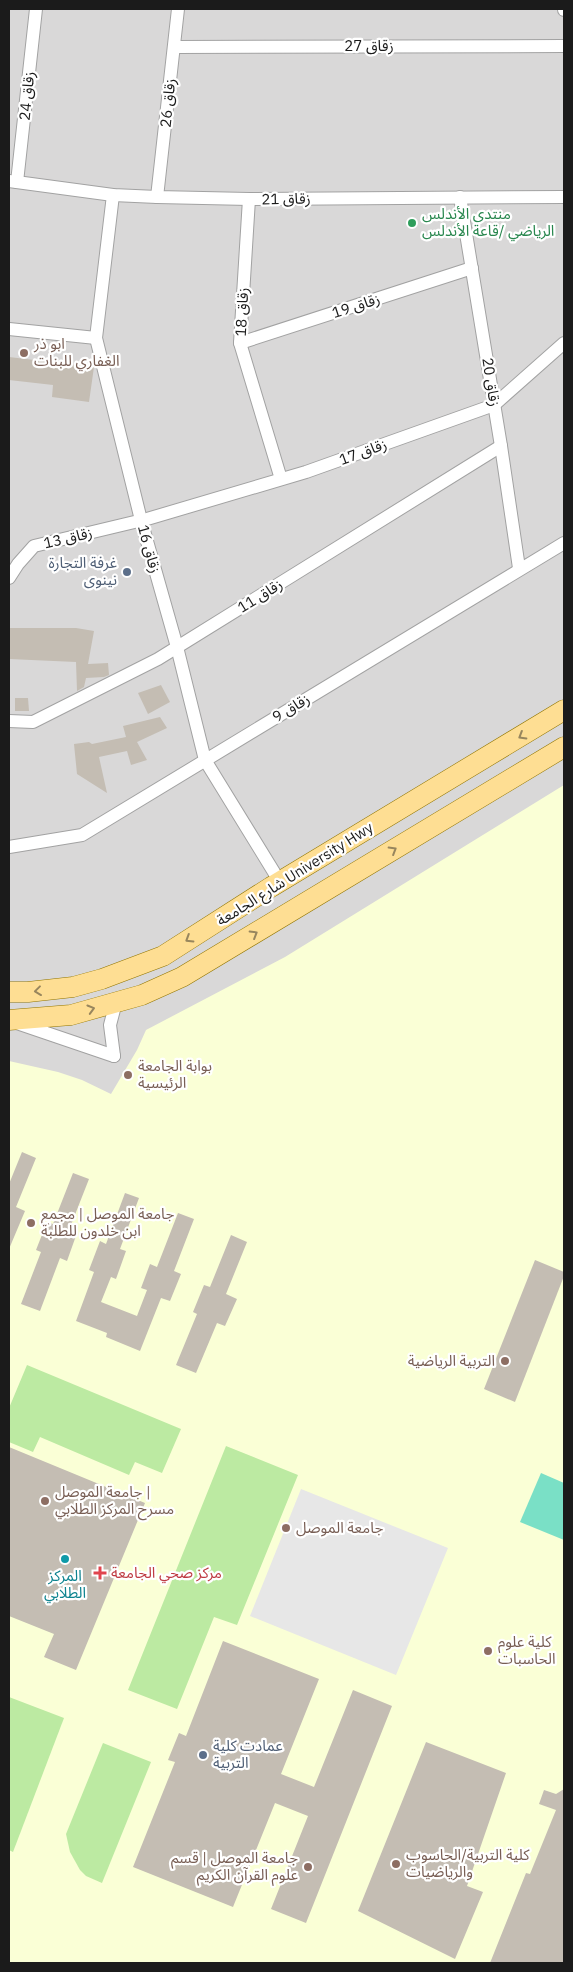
<svg xmlns="http://www.w3.org/2000/svg" width="573" height="1972" viewBox="0 0 573 1972" font-family="'IBM Plex Sans','Noto Sans Arabic',sans-serif">
  <style>
    .residential { fill: #d9d8d8 }
    .education { fill: #faffd6 }
    .grass { fill: #bceaa2 }
    .pitch { fill: #7ae0c6 }
    .parking { fill: #e7e7e7 }
    .building { fill: #c4bdb3 }
    .lines { fill: none; stroke-linecap: round; stroke-linejoin: round }
    .minor-casing { stroke: #a2a2a2; stroke-width: 14 }
    .primary-casing { stroke: #917500; stroke-width: 21 }
    .minor { stroke: #fff; stroke-width: 12 }
    .primary { stroke: #fede93; stroke-width: 20 }
    .oneway { stroke: #98865d }
    .leisure-dot { fill: #2e9e5b; stroke: #fff; stroke-width: 2 }
    .education-dot { fill: #8d6e63; stroke: #fff; stroke-width: 2 }
    .service-dot { fill: #5c6f8a; stroke: #fff; stroke-width: 2 }
    .culture-dot { fill: #0f9aa8; stroke: #fff; stroke-width: 2 }
    .health-dot { fill: #e0444e; stroke: #fff; stroke-width: 2 }
    .labels { text-anchor: middle; stroke-width: 4.5; stroke-linejoin: round; paint-order: stroke }
    .street-label { font-size: 15px; fill: #1b1b1b; stroke: #fff }
    .leisure-label { font-size: 15px; fill: #27864d; stroke: #fff; text-anchor: start }
    .education-label { font-size: 15px; fill: #785e54; stroke: #fff; text-anchor: start }
    .service-label { font-size: 15px; fill: #4e5e75; stroke: #fff; text-anchor: end }
    .health-label { font-size: 15px; fill: #be3a42; stroke: #fff; text-anchor: start }
    .culture-label { font-size: 15px; fill: #0d838f; stroke: #fff }
  </style>
  <rect width="100%" height="100%" fill="#edeadf"/>
  <!-- residential -->
  <rect class="residential" x="9" y="9" width="555" height="1954"/>
  <!-- education -->
  <path class="education" d="M564 785V1963H9V1061L58 1072 82 1080 111 1094 137 1050 146 1030 285 957Z"/>
  <!-- grass -->
  <g class="grass">
    <path d="M27 1365 181 1429 162 1473 135 1462 129 1475 40 1437 33 1452 9 1442V1408Z"/>
    <path d="M226 1446 298 1475 237 1625 214 1617 177 1709 128 1690Z"/>
    <path d="M9 1697 64 1718 13 1852 9 1850Z"/>
    <path d="M103 1743 151 1762 102 1883 86 1876 80 1870 70 1852 66 1834Z"/>
  </g>
  <!-- pitch -->
  <path class="pitch" d="M541 1473 564 1483V1540L520 1522Z"/>
  <!-- parking -->
  <path class="parking" d="M301 1489 448 1548 396 1675 250 1616Z"/>
  <!-- building -->
  <g class="building">
    <path d="M9 357 94 367 89 402 52 397 53 385 9 380Z"/>
    <path d="M9 628H76L94 631 88 664 108 663 109 675 104 677 86 678 84 687 77 691 76 662 9 659Z"/>
    <path d="M161 685 170 702 148 714 138 693Z"/>
    <path d="M15 698H28L29 711H15Z"/>
    <path d="M160 717 167 728 137 742 147 760 131 765 127 751 99 757 107 793 77 774 74 744 89 742 92 744 126 737 123 726Z"/>
    <path d="M22 1152 36 1158 16 1207 25 1211 9 1249V1184Z"/>
    <path d="M73 1173 89 1179 69 1230 77 1233 67 1261 60 1258 40 1311 21 1304 41 1252 36 1250 47 1222 53 1224Z"/>
    <path d="M125 1193 139 1198 120 1249 126 1251 116 1279 111 1277 101 1302 137 1316 147 1290 141 1288 150 1264 157 1267 178 1213 194 1219 174 1271 181 1274 170 1301 161 1298 140 1351 106 1337 107 1333 76 1321 94 1272 89 1270 100 1241 106 1244Z"/>
    <path d="M231 1235 247 1242 226 1294 237 1299 225 1326 217 1323 196 1373 176 1365 197 1314 193 1312 204 1285 210 1287Z"/>
    <path d="M535 1260 564 1272V1276L515 1402 484 1389Z"/>
    <path d="M9 1447 145 1503 76 1670 44 1657 54 1634 9 1616Z"/>
    <path d="M223 1641 319 1679 281 1774 314 1787 353 1690 392 1706 306 1923 271 1909 308 1816 275 1803 233 1907 133 1867 175 1762 168 1760 179 1733 186 1736Z"/>
    <path d="M426 1742 506 1773 467 1886 483 1892 455 1959 358 1911Z"/>
    <path d="M564 1789V1963H490L526 1873 530 1874 556 1810 539 1804 544 1790 556 1794Z"/>
  </g>
  <g class="lines">
    <!-- minor casing -->
    <g class="minor-casing">
      <g id="minor">
        <path d="M564 9V10"/>
        <path d="M174 47 564 46"/>
        <path d="M9 181 113 195 157 197 249 199 564 197"/>
        <path d="M17 182 36 9"/>
        <path d="M113 195 96 338 141 520 177 647 205 760 280 882"/>
        <path d="M157 197 178 9"/>
        <path d="M460 197 501 446 519 568"/>
        <path d="M249 199 240 343 281 479"/>
        <path d="M9 329 96 338"/>
        <path d="M240 343 472 268"/>
        <path d="M9 578 18 564 34 546 147 519 306 472 494 405 564 343"/>
        <path d="M9 721 33 722 158 659 501 446"/>
        <path d="M9 847 82 835 564 543"/>
        <path d="M17 1023 114 1056"/>
        <path d="M114 1056 110 1025 116 1002"/>
      </g>
    </g>
    <!-- primary casing -->
    <g class="primary-casing">
      <g id="primary">
        <path d="M9 992H28L73 987 102 979 163 956 271 887 564 710"/>
        <path d="M9 1020 71 1015 142 995 182 977 564 747"/>
      </g>
    </g>
    <!-- minor -->
    <use href="#minor" class="minor"/>
    <!-- primary -->
    <use href="#primary" class="primary"/>
  </g>
  <!-- one-way arrows -->
  <defs><path id="oneway-chevron" d="M-2-3.5L2.5 0L-2 3.5" fill="none" stroke-width="1.6" stroke-linecap="round" stroke-linejoin="round" transform="scale(1.25)"/></defs>
  <g class="oneway">
    <use href="#oneway-chevron" transform="translate(522 736) rotate(149)"/>
    <use href="#oneway-chevron" transform="translate(393 850) rotate(-31)"/>
    <use href="#oneway-chevron" transform="translate(254 934) rotate(-31)"/>
    <use href="#oneway-chevron" transform="translate(189 939) rotate(148)"/>
    <use href="#oneway-chevron" transform="translate(38 991) rotate(173)"/>
    <use href="#oneway-chevron" transform="translate(91 1009) rotate(-16)"/>
  </g>
  <!-- markers -->
  <circle class="leisure-dot" cx="412" cy="223" r="5"/>
  <g class="education-dot">
    <circle cx="24" cy="353" r="5"/>
    <circle cx="128" cy="1075" r="5"/>
    <circle cx="31" cy="1223" r="5"/>
    <circle cx="505" cy="1361" r="5"/>
    <circle cx="45" cy="1501" r="5"/>
    <circle cx="286" cy="1528" r="5"/>
    <circle cx="488" cy="1651" r="5"/>
    <circle cx="396" cy="1864" r="5"/>
    <circle cx="308" cy="1867" r="5"/>
  </g>
  <g class="service-dot">
    <circle cx="127" cy="572" r="5"/>
    <circle cx="203" cy="1755" r="5"/>
  </g>
  <circle class="culture-dot" cx="65" cy="1559" r="5"/>
  <path class="health-dot" d="M97.5 1565.5h5v5h5v5h-5v5h-5v-5h-5v-5h5z"/>
  <g class="labels">
    <!-- street labels -->
    <g class="street-label">
      <text x="369" y="51">زقاق 27</text>
      <text transform="translate(27 96) rotate(-84)" y="5">زقاق 24</text>
      <text transform="translate(168 103) rotate(-84)" y="5">زقاق 26</text>
      <text transform="translate(286 199) rotate(-1)" y="5">زقاق 21</text>
      <text transform="translate(356 306) rotate(-18)" y="5">زقاق 19</text>
      <text transform="translate(242 312) rotate(-87)" y="5">زقاق 18</text>
      <text transform="translate(491 382) rotate(81)" y="5">زقاق 20</text>
      <text transform="translate(363 452) rotate(-20)" y="5">زقاق 17</text>
      <text transform="translate(68 538) rotate(-13)" y="5">زقاق 13</text>
      <text transform="translate(149 549) rotate(75)" y="5">زقاق 16</text>
      <text transform="translate(260 596) rotate(-32)" y="5">زقاق 11</text>
      <text transform="translate(291 708) rotate(-31)" y="5">زقاق 9</text>
      <text transform="translate(295 874) rotate(-32)" y="5">شارع الجامعة University Hwy</text>
    </g>
    <!-- leisure labels -->
    <g class="leisure-label">
      <text x="422" y="219">منتدى الأندلس<tspan x="422" dy="17">الرياضي /قاعة الأندلس</tspan></text>
    </g>
    <!-- education labels -->
    <g class="education-label">
      <text x="34" y="349">ابو ذر<tspan x="34" dy="17">الغفاري للبنات</tspan></text>
      <text x="138" y="1071">بوابة الجامعة<tspan x="138" dy="17">الرئيسية</tspan></text>
      <text x="41" y="1219">جامعة الموصل | مجمع<tspan x="41" dy="17">ابن خلدون للطلبة</tspan></text>
      <text x="495" y="1366" text-anchor="end">التربية الرياضية</text>
      <text x="55" y="1497">جامعة الموصل |<tspan x="55" dy="17">مسرح المركز الطلابي</tspan></text>
      <text x="296" y="1533">جامعة الموصل</text>
      <text x="498" y="1647">كلية علوم<tspan x="498" dy="17">الحاسبات</tspan></text>
      <text x="406" y="1860">كلية التربية/الحاسوب<tspan x="406" dy="17">والرياضيات</tspan></text>
      <text x="298" y="1863" text-anchor="end">جامعة الموصل | قسم<tspan x="298" dy="17">علوم القرآن الكريم</tspan></text>
    </g>
    <!-- service labels -->
    <g class="service-label">
      <text x="117" y="568">غرفة التجارة<tspan x="117" dy="17">نينوى</tspan></text>
      <text x="213" y="1751" text-anchor="start">عمادت كلية<tspan x="213" dy="17">التربية</tspan></text>
    </g>
    <!-- health labels -->
    <g class="health-label">
      <text x="111" y="1578">مركز صحي الجامعة</text>
    </g>
    <!-- culture labels -->
    <g class="culture-label">
      <text x="65" y="1581">المركز<tspan x="65" dy="17">الطلابي</tspan></text>
    </g>
  </g>
  <!-- border -->
  <rect width="573" height="1972" fill="none" stroke="#1b1b1b" stroke-width="20"/>
</svg>
